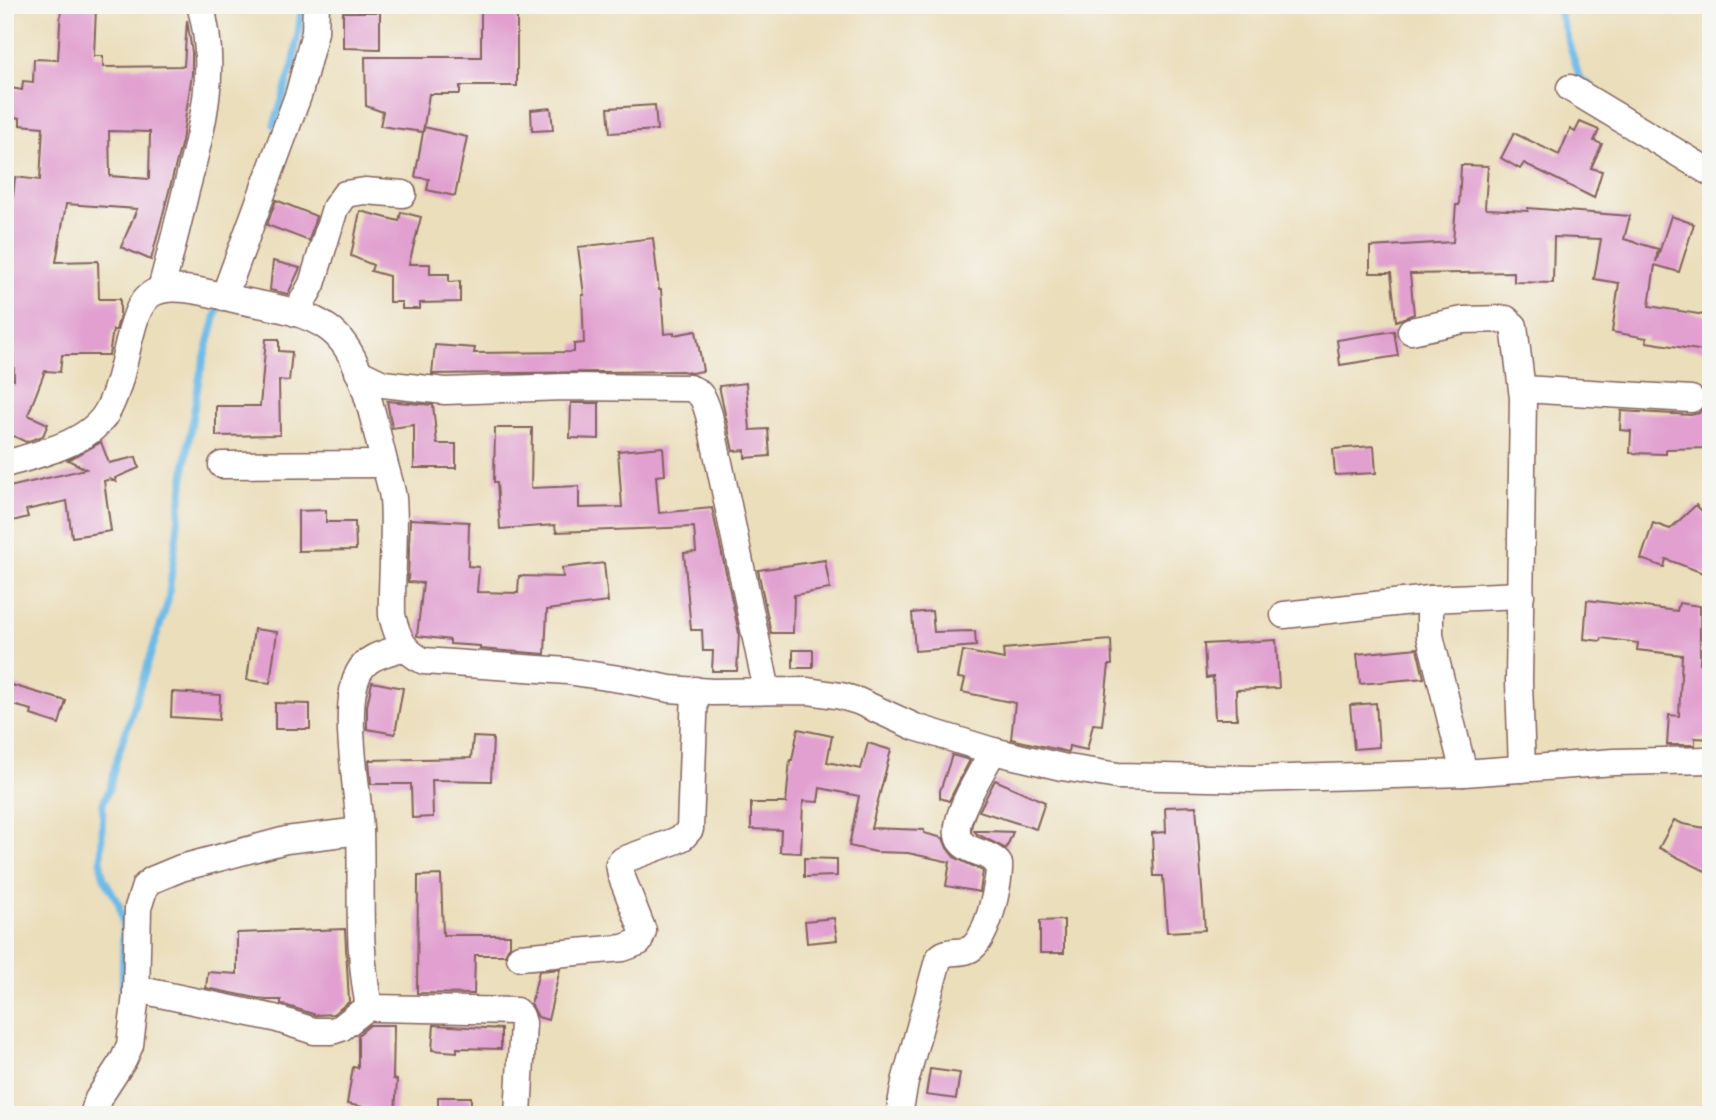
<svg xmlns="http://www.w3.org/2000/svg" width="1716" height="1120" viewBox="0 0 1716 1120" font-family="Itim,sans-serif">
  <style>
    .lines { fill: none; stroke-linecap: round; stroke-linejoin: round }
    .stream { stroke: #6cbae7; stroke-width: 7 }
    .building { fill: #e1a0d0; fill-rule: evenodd }
    .minor-casing { stroke: #82625d; stroke-width: 29 }
    .minor { stroke: #fff; stroke-width: 26 }
  </style>
  <rect width="100%" height="100%" fill="#f6f6f2"/>
  <filter id="ink" filterUnits="userSpaceOnUse"><feTurbulence type="fractalNoise" baseFrequency=".0143" numOctaves="2"/><feDisplacementMap in="SourceGraphic" scale="14" xChannelSelector="R" yChannelSelector="G"/><feConvolveMatrix kernelMatrix="1 2 1 2 8 2 1 2 1" color-interpolation-filters="sRGB"/></filter>
  <filter id="wash" filterUnits="userSpaceOnUse"><feTurbulence type="fractalNoise" baseFrequency=".00686" numOctaves="4" result="noise"/><feDisplacementMap in="SourceGraphic" scale="28" xChannelSelector="R" yChannelSelector="G"/><feGaussianBlur stdDeviation="1.57" result="paint"/><feColorMatrix in="noise" values="0 0 0 0 0 0 0 0 0 0 0 0 0 0 0 0 0 1.4 0 .05"/><feComposite in="paint" operator="in"/></filter>
  <g filter="url(#wash)">
    <rect width="100%" height="100%" fill="#ebdebb"/>
    <g class="lines">
      <!-- stream -->
      <g class="stream">
        <path d="M1557 5 1580 79 1590 85"/>
        <path d="M274 125 294 61 302 5"/>
        <path d="M122 1010 123 926 119 904 104 878 101 866 103 803 110 787 115 765 168 601 188 446 200 374 220 300"/>
      </g>
    </g>
    <g id="blocks">
      <!-- building -->
      <g class="building">
        <path d="M61 7 96 8 94 56H103V67L184 66 187 20 192 52V74L182 141 151 260 121 247 137 209 66 204 56 262 98 261 99 299H120V315L116 330H113L109 355H62L60 372 45 371 28 415 48 424 43 436 26 442 5 432V377L14 380 12 305H5V197H13L15 177 40 180 43 127 20 125V118L5 116V87L22 90 23 81 33 82 34 59 58 60ZM109 131 150 132 149 179 110 176Z"/>
        <path d="M481 9H517V86H460V94H429L423 132 380 126 383 112 366 106 365 57H481Z"/>
        <path d="M343 12H380V49L343 48Z"/>
        <path d="M655 105 657 130 610 133 608 108Z"/>
        <path d="M551 108 553 130 532 131 531 110Z"/>
        <path d="M1580 122 1599 130 1594 141 1602 144 1591 168 1602 171 1594 198 1524 163 1520 169 1501 158 1514 133 1559 155 1570 129 1575 132Z"/>
        <path d="M424 127 467 137 455 196 427 190 429 179 415 177Z"/>
        <path d="M1461 165 1488 166 1485 207 1487 209 1528 211V208L1630 216 1624 239 1658 249 1656 262 1671 216 1694 224 1679 272 1655 265 1649 306 1711 316V352L1646 342 1647 338 1612 332 1619 283 1594 279 1601 239 1554 237 1553 283 1514 282V272L1410 274 1414 314 1396 321 1391 273H1370V247L1453 242 1456 205H1459Z"/>
        <path d="M276 200 316 216 309 241 267 225Z"/>
        <path d="M360 211 399 221 401 212 421 217 409 264H430V274H449V282L460 281V302L420 303V309H402V302H389V276L371 271 373 265 351 256Z"/>
        <path d="M653 238 659 290H661L664 334 674 333V335L696 331 703 371 691 373 682 371 432 374 435 345 475 348 474 353 574 352V344L584 343 582 295H584L578 247Z"/>
        <path d="M273 261 300 268 288 294 270 290Z"/>
        <path d="M1394 331 1398 356 1340 365 1337 340Z"/>
        <path d="M266 339H279V351L292 352 289 381 279 380 280 435 216 436V406H260Z"/>
        <path d="M746 383 750 430 768 429 770 456 745 458V450L733 451 719 386Z"/>
        <path d="M387 401 433 405 437 444H456V468H414V425L392 428Z"/>
        <path d="M571 403H599V439L570 438Z"/>
        <path d="M1705 405H1711V448L1666 449V454L1630 453 1631 431 1620 430 1621 411 1691 415 1699 413Z"/>
        <path d="M495 428H532L531 488 579 486V508L622 507 618 451 663 447 665 475 656 476 659 513 712 508 739 633 737 671H712L713 651H703L702 630H691L684 553 696 552 694 527 556 532 555 525 500 529 497 482H494Z"/>
        <path d="M101 442 109 463 136 457 139 468 115 478 116 482 110 479 104 481 111 531 72 537 67 501 26 510 28 517 5 523V488L86 469 68 460Z"/>
        <path d="M1374 446 1376 473 1335 475 1333 449Z"/>
        <path d="M1696 505 1711 520V576L1666 559 1664 567 1641 559 1653 523 1670 529Z"/>
        <path d="M326 510V522H355L356 550 298 551V511Z"/>
        <path d="M410 519 469 522 468 566 479 567 477 592 518 593 519 576 563 577 562 568 604 563 608 602 547 610 545 654 480 649V646L450 644V640L417 636 423 583 408 582Z"/>
        <path d="M825 560 830 589 794 595 793 633H771L758 570Z"/>
        <path d="M1587 600 1677 611 1679 603 1700 606V664H1711V739L1695 738V745H1667L1669 715 1679 716 1682 655 1637 650 1638 643 1602 638 1601 641 1584 639Z"/>
        <path d="M932 611 934 632 975 631 976 646 915 651 912 613Z"/>
        <path d="M254 629 277 632 270 683 247 680Z"/>
        <path d="M1111 640 1112 665H1109L1102 725 1093 724 1087 750 1069 746 1068 752 1011 739 1015 703 962 692 965 679 958 678 963 651 1004 659 1003 649Z"/>
        <path d="M1276 640 1279 688 1236 690 1237 719H1215L1213 677 1206 678 1204 644Z"/>
        <path d="M1417 648 1424 678 1360 684 1357 654Z"/>
        <rect x="793" y="650" width="20" height="18"/>
        <path d="M372 682 403 688 395 734 367 729V706Z"/>
        <path d="M5 683 66 701 59 724 31 715 32 710 5 703Z"/>
        <path d="M172 692 220 695 219 720 171 717Z"/>
        <path d="M275 703 310 704V729H275Z"/>
        <path d="M1376 703 1379 747 1354 749 1350 705Z"/>
        <path d="M798 729 832 736 827 762 861 769 868 743 891 750 871 828 924 830V833L943 838 947 848 954 857 983 871 980 892 946 886 950 862 908 853 876 852 849 846 859 796 820 788 818 802 803 801 801 853 780 852 781 830 751 829V803H786L790 760H792Z"/>
        <path d="M473 737 493 738 491 781 432 780 433 817 412 818 411 784H371L369 760 471 758Z"/>
        <path d="M952 755 970 760 949 801 940 798V791Z"/>
        <path d="M995 780 1045 802 1036 829 979 811Z"/>
        <path d="M1196 806 1205 930 1167 932 1163 876H1154L1152 833 1166 832 1165 807Z"/>
        <path d="M1674 820 1683 824 1711 829V874L1659 848Z"/>
        <path d="M974 831H985L1013 832 1006 849 977 834Z"/>
        <path d="M804 858 837 859V876L804 877Z"/>
        <path d="M441 875 443 935H510V945L505 955H475L474 994 417 993 418 876Z"/>
        <path d="M834 918 837 940 807 943 805 921Z"/>
        <path d="M1064 920V953H1040V921Z"/>
        <path d="M345 929 349 1002 333 1014 316 1015 281 1004V1000H266L206 988 208 972 237 974V933Z"/>
        <path d="M560 969 548 1020 538 1017 531 1004 539 971Z"/>
        <path d="M370 1025H394L393 1079 397 1080 395 1113 347 1104 353 1067 358 1068V1035Z"/>
        <path d="M434 1025 501 1029V1049L457 1048V1052L432 1050Z"/>
        <path d="M930 1069 960 1073 956 1099 926 1095Z"/>
        <rect x="438" y="1097" width="33" height="18"/>
      </g>
    </g>
  </g>
  <g filter="url(#ink)">
    <use href="#blocks" fill-opacity="0" stroke="#82625d" stroke-width="2"/>
    <g class="lines">
      <!-- minor casing -->
      <g class="minor-casing">
        <g id="minor">
          <path d="M1570 88 1711 173"/>
          <path d="M161 289C170 256 178 223 186 190 202 129 219 67 200 5"/>
          <path d="M224 297 299 93 315 32 316 5"/>
          <path d="M296 313 312 284 335 208 345 194 365 191 403 194"/>
          <path d="M1411 331 1463 320 1506 319 1514 326 1523 398 1519 682 1522 769"/>
          <path d="M358 372 383 384 445 391 564 387 689 388C703 392 705 402 709 415L767 691"/>
          <path d="M1523 389 1691 399"/>
          <path d="M5 464C39 454 93 443 109 408 120 386 124 360 130 337 134 322 138 304 150 295 170 280 215 295 238 300 267 306 303 310 328 328 362 351 373 419 383 457 386 471 391 484 393 498 396 537 391 576 392 615 397 636 403 652 424 661L567 671 626 680 670 689 712 692 808 691 841 696 858 701 915 727 993 751 1062 767 1118 776 1253 779 1464 773 1614 762 1711 760"/>
          <path d="M222 465 384 464"/>
          <path d="M1284 615 1430 599"/>
          <path d="M404 647C388 653 368 655 359 672 341 706 358 789 360 830 362 888 357 948 369 1006L375 1008 516 1011 521 1016 523 1023 518 1115"/>
          <path d="M1464 773 1430 636V599L1521 595"/>
          <path d="M520 957 623 948 639 942 643 931 621 875 619 864 623 860 675 841 683 837 690 829 695 690"/>
          <path d="M136 989 274 1018 314 1031H332L341 1028 369 1006"/>
          <path d="M93 1115 98 1099 124 1059 130 1045 136 995 138 908 145 886 152 880 181 868 286 840 360 831"/>
          <path d="M899 1115 905 1082 938 960C944 949 957 954 968 950 987 944 1000 882 999 864 989 852 970 853 961 842 946 825 984 769 993 751"/>
        </g>
      </g>
      <!-- minor -->
      <use href="#minor" class="minor"/>
    </g>
  </g>
  <!-- margin -->
  <rect width="1716" height="1120" fill="none" stroke="#f6f6f2" stroke-width="28"/>
</svg>
